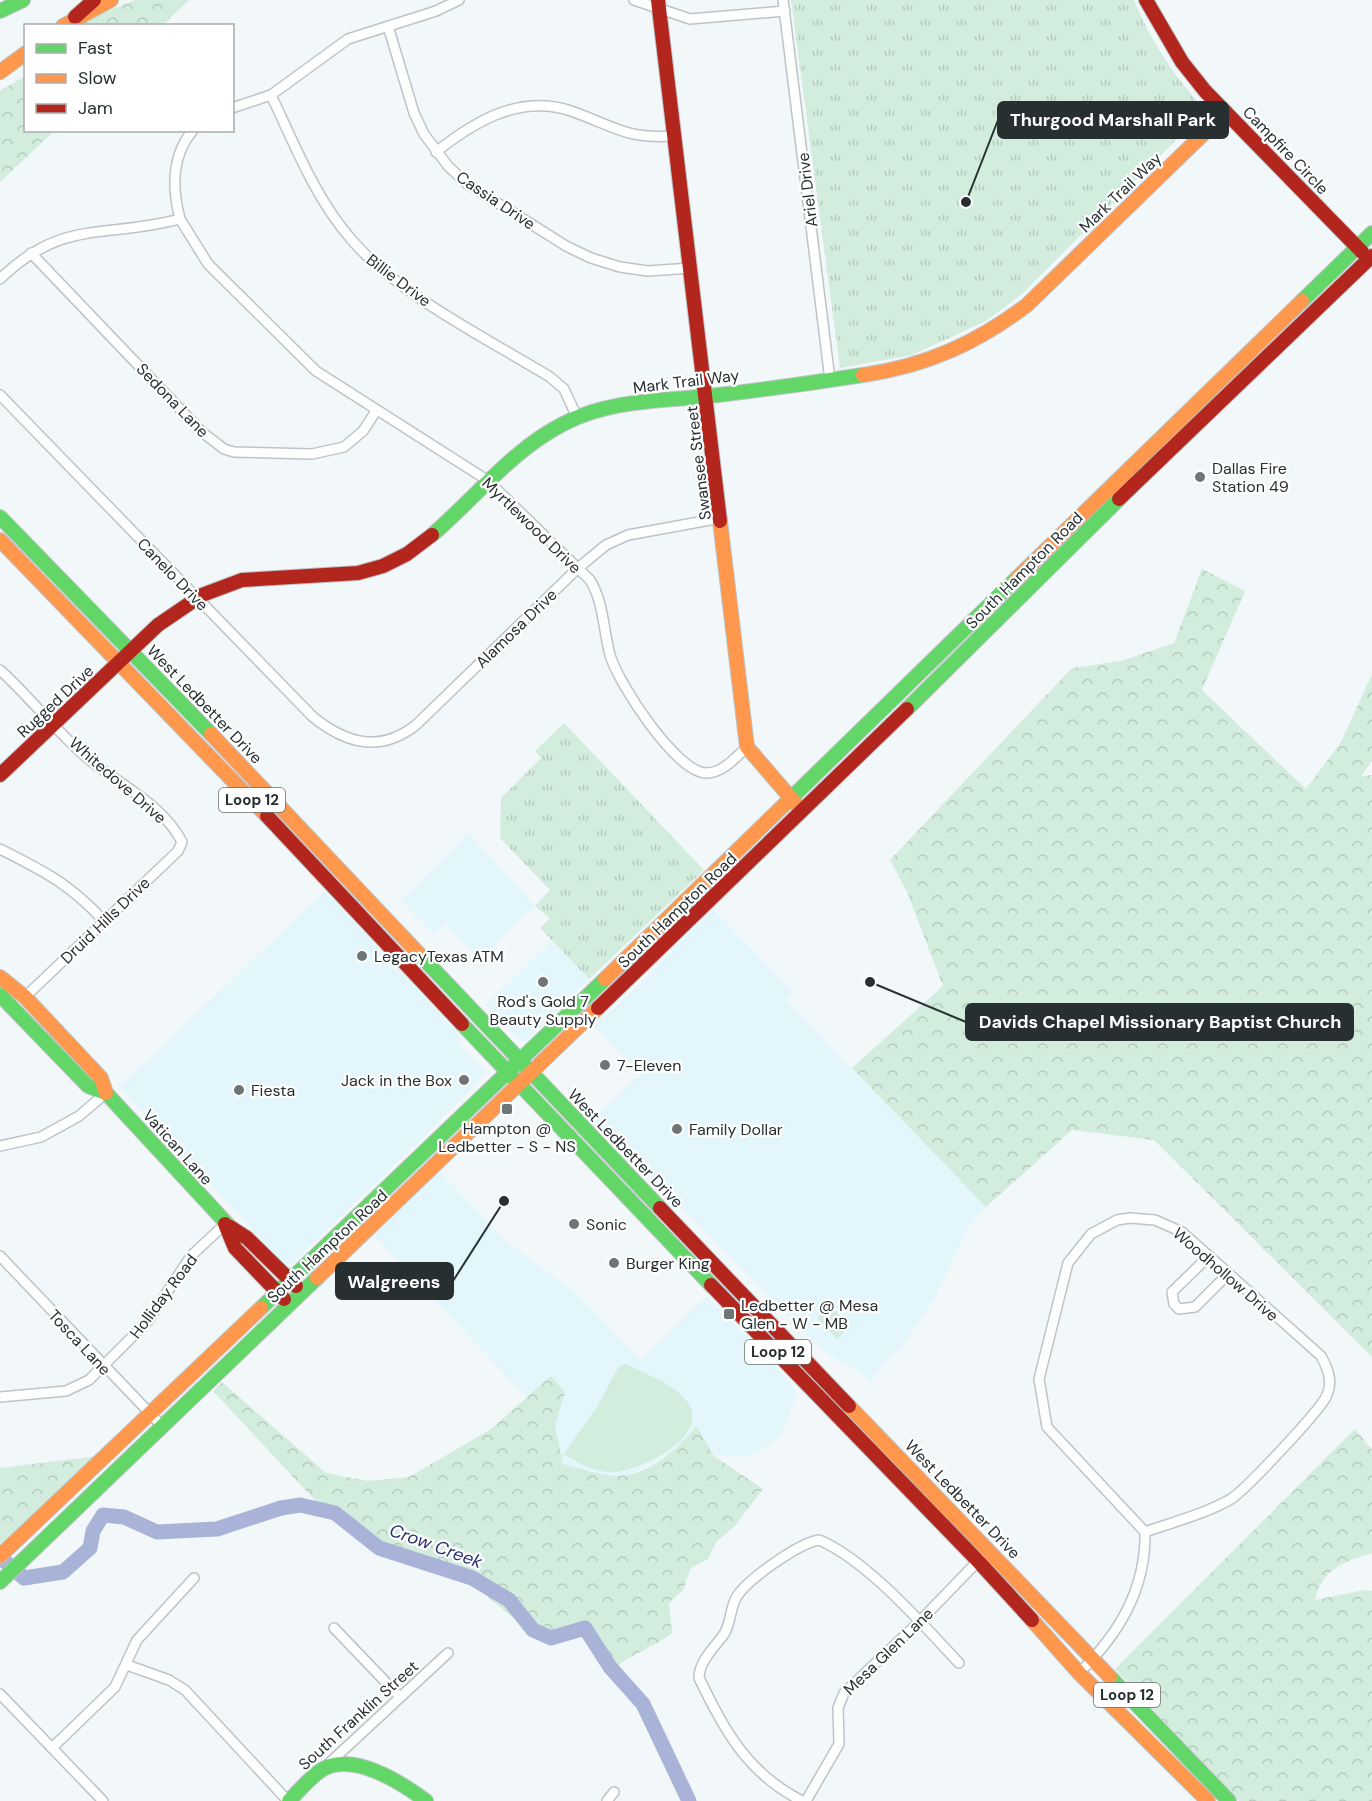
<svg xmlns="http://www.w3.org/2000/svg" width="1372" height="1801" viewBox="0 0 1372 1801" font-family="'DM Sans',sans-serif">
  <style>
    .built { fill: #e2f6fb }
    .grass { fill: url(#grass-tufts) }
    .forest { fill: url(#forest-crowns) }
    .pitch { fill: #d2ecdd }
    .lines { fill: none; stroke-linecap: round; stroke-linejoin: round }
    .river { stroke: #a8b3d7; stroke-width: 15 }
    .street-casing { stroke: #bec4c6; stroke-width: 12 }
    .fast-casing { stroke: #bec4c6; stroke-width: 16 }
    .slow-casing { stroke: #bec4c6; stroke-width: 16 }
    .jam-casing { stroke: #bec4c6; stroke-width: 16 }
    .street { stroke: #fdfefe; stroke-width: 9 }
    .fast { stroke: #63d668; stroke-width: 14 }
    .slow { stroke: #ff974d; stroke-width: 14 }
    .jam { stroke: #b3261e; stroke-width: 14 }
    .poi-dot { fill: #6e7577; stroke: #fff; stroke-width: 2 }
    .labels { text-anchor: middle; stroke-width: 4.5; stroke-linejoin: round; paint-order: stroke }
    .shield { fill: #fff; stroke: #686d6f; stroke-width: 1.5 }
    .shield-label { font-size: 15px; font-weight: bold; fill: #272f31 }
    .street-label { font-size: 16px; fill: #272f31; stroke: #fff }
    .poi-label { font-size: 16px; fill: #272f31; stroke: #fff; text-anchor: start }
    .water-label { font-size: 18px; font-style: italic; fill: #2a306f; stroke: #fff }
    .leader { fill: none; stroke: #272f31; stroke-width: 2 }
    .callout-dot { fill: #272f31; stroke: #fff; stroke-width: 2 }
    .callout { fill: #272f31; stroke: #272f31; stroke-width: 2 }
    .callout-label { font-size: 18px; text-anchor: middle; font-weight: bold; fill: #fff }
  </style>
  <defs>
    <pattern id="grass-tufts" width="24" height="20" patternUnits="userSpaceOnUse" patternTransform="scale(1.5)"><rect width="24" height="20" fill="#d2ecdd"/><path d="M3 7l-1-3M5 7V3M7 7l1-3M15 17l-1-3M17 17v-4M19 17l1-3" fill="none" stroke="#b4cbbe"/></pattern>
    <pattern id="forest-crowns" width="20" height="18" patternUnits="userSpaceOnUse" patternTransform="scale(1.5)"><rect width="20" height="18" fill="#d2ecdd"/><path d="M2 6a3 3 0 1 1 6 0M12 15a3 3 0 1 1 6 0" fill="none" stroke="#b4cbbe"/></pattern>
  </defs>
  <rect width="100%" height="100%" fill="#f2f8fa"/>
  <!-- built -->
  <g class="built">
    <path d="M469 833 535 906 480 959 448 927 450 924 448 921 434 935 401 900Z"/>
    <path d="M325 891 462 1038 458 1043 487 1073 429 1132 291 1264H285L119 1087Z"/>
    <path d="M713 909 793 992 786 1000 986 1207 967 1229 936 1296 902 1347 877 1371 871 1383 860 1372 825 1352 593 1119 640 1075 594 1026 638 986Z"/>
    <path d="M551 941 589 979 526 1041H520L486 1005Z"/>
    <path d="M439 1171 506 1241 577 1294 641 1360 707 1296 788 1380 797 1395 780 1437 750 1456H714L696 1426 683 1442 658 1460 629 1475 604 1474 563 1464 555 1425 564 1392 551 1377 527 1398 374 1235Z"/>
  </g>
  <!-- grass -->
  <g class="grass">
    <path d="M791 0H1134C1153 46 1173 73 1205 111L1022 294 986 321 912 355 840 368Z"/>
    <path d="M564 723 704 870 589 979 540 928 550 918 535 906 550 890 500 838 501 798 541 758 535 751Z"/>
    <path d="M830 1305 850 1326 837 1339 817 1318Z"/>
  </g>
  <!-- forest -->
  <g class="forest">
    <path d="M136 0H189L163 25 79 26 86 19Z"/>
    <path d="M25 76 26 130 54 131 0 182V91Z"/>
    <path d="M1202 569 1245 591 1202 690 1306 789 1341 742 1372 674V761L1361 776 1372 775V1357L1154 1140 1072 1130 986 1207 852 1068 943 986 907 892 890 860 1072 668 1121 661 1174 643Z"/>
    <path d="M551 1376 565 1392 555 1425 563 1464C583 1469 607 1478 628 1475 654 1470 681 1446 696 1426L714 1456 763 1489 735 1526 716 1542 708 1559 691 1568 683 1590 669 1603 672 1633C654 1647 634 1653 616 1667L583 1630 545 1644 465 1578 391 1555 345 1519 338 1525 213 1391 222 1382 326 1473 368 1481 409 1477 491 1429Z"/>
    <path d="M1355 1429 1372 1450V1553C1343 1562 1322 1569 1315 1600L1364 1590 1372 1591V1801H1239L1115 1669Z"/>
    <path d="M99 1456 0 1545V1468Z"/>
  </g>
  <!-- pitch -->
  <path class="pitch" d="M626 1364C645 1374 671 1383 685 1399 716 1434 643 1469 616 1472 599 1474 578 1463 564 1454L597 1407 619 1366Z"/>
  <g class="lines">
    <!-- river -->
    <path class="river" d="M0 1557 24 1578 63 1572 90 1548 93 1531 103 1515 124 1517 157 1532 217 1529 281 1508 300 1505 335 1513 379 1548 472 1578 509 1600 533 1630 551 1638 585 1628 610 1667 643 1704 689 1801"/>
    <!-- street casing -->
    <g class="street-casing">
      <g id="street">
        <path d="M634 0 690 19 785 11"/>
        <path d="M783 0 830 380"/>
        <path d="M388 26 414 113 424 134 448 166 466 183 566 246 591 258 620 267 648 271 691 268"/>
        <path d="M271 95C294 143 315 198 351 239 397 294 488 339 550 377L564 389 577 417"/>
        <path d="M232 108 271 95 348 39 436 11 459 0"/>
        <path d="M436 152C475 121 520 94 571 111 614 126 625 139 673 136"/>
        <path d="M180 219 208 264 316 371 487 480 590 580C604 603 603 629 610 655 618 683 676 772 706 773 723 773 735 758 747 747"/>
        <path d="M31 253 202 432 224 449 234 452 312 454 344 447 363 431 376 411"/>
        <path d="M0 279C63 218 104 239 180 219 172 188 171 156 193 130"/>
        <path d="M0 395 313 717C347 744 380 753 416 725L578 568 606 545 628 535 721 518"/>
        <path d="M0 670C30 697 55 730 85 756 116 783 163 804 182 842L178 851 25 997"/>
        <path d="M0 849C45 872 69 883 104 921"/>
        <path d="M0 1146 41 1137 79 1116 106 1093"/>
        <path d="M1130 1218 1155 1220 1182 1232 1321 1356C1328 1369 1333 1381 1327 1395 1321 1410 1245 1490 1231 1499 1205 1514 1173 1522 1145 1532L1047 1427 1039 1379 1068 1263 1091 1234 1117 1220Z"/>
        <path d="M0 1256 162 1426"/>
        <path d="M1209 1256 1172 1292 1174 1304 1179 1309 1195 1307 1228 1274"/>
        <path d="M0 1397 66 1391 89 1380 148 1321 191 1256 225 1224"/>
        <path d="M334 1628 400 1697"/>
        <path d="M127 1665 169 1680 185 1690 288 1801"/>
        <path d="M1079 1673C1119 1634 1146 1589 1145 1532"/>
        <path d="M0 1694 103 1801"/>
        <path d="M52 1748 115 1687 137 1640 194 1578"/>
        <path d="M324 1768 448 1653"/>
        <path d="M607 1801 614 1792"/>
        <path d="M802 1801C747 1773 725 1731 699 1678 699 1661 715 1647 724 1634 731 1623 730 1609 736 1598 746 1580 799 1543 819 1540 867 1560 923 1625 959 1663"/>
        <path d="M806 1801 839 1744 838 1708 844 1693 920 1621 980 1559"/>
      </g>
    </g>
    <!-- fast casing -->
    <g class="fast-casing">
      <g id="fast">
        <path d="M0 11 23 0"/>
        <path d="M1302 301 1372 233"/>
        <path d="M0 517 211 734"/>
        <path d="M432 535C475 498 512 450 563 424 608 400 661 401 710 396 761 390 812 383 863 375"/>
        <path d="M907 709 1119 499"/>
        <path d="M785 804 1017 578"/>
        <path d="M420 955 660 1208"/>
        <path d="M0 995 88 1086 106 1093 230 1227"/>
        <path d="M462 1024 711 1285"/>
        <path d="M261 1308 605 979"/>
        <path d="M0 1582 317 1278"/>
        <path d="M1110 1677 1229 1801"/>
        <path d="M289 1801C299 1791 311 1776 323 1769 354 1752 402 1783 426 1801"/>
      </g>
    </g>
    <!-- slow casing -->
    <g class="slow-casing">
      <g id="slow">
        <path d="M63 26 111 0"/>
        <path d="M0 72 26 53"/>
        <path d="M863 375C926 366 977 343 1027 305L1226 112"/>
        <path d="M720 521 747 747 796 804"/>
        <path d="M0 540 267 816"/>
        <path d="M1017 578 1302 301"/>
        <path d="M211 734 420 955"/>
        <path d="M0 977 25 997 101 1078 106 1093"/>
        <path d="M605 979 785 804"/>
        <path d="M317 1278 598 1008"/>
        <path d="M849 1406 1110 1677"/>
        <path d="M0 1556 261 1308"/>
        <path d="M1032 1620 1079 1673 1208 1801"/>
      </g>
    </g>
    <!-- jam casing -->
    <g class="jam-casing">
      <g id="jam">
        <path d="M658 0 720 521"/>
        <path d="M1146 0 1182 62 1205 91 1362 252"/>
        <path d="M75 17 94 0"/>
        <path d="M1119 499 1372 256"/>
        <path d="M0 775 158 625 202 595 242 580 358 573 383 566 407 554 432 535"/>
        <path d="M267 816 462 1024"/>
        <path d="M598 1008 907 709"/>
        <path d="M660 1208 849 1406"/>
        <path d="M225 1224 235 1248 284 1299"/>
        <path d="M230 1227 247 1238 296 1286"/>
        <path d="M711 1285 978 1561 1032 1620"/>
      </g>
    </g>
    <!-- street -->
    <use href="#street" class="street"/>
    <!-- fast -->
    <use href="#fast" class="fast"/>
    <!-- slow -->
    <use href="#slow" class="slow"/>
    <!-- jam -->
    <use href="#jam" class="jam"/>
  </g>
  <!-- markers -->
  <g class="poi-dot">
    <circle cx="1200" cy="477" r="6"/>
    <circle cx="362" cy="956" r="6"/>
    <circle cx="543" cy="982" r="6"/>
    <circle cx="605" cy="1065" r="6"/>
    <circle cx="464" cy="1080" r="6"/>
    <circle cx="239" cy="1090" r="6"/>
    <rect x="501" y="1103" width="12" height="12" rx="3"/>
    <circle cx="677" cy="1129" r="6"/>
    <circle cx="574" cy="1224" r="6"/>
    <circle cx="614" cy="1263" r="6"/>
    <rect x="723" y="1308" width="12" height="12" rx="3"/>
  </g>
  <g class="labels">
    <!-- shield labels -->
    <g class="shield">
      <rect x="219" y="788" width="66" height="24" rx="4.5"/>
      <rect x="745" y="1340" width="66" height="24" rx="4.5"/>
      <rect x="1094" y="1683" width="66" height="24" rx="4.5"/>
    </g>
    <g class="shield-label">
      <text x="252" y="805">Loop 12</text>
      <text x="778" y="1357">Loop 12</text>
      <text x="1127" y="1700">Loop 12</text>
    </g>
    <!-- street labels -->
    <g class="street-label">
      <text transform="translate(1286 150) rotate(46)" y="6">Campfire Circle</text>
      <text transform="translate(807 190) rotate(-97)" y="6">Ariel Drive</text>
      <text transform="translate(1120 192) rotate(-44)" y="6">Mark Trail Way</text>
      <text transform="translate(496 200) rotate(34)" y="6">Cassia Drive</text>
      <text transform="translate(399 280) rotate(37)" y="6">Billie Drive</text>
      <text transform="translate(686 381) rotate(-7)" y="6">Mark Trail Way</text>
      <text transform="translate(173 400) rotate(46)" y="6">Sedona Lane</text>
      <text transform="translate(698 463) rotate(-97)" y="6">Swansee Street</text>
      <text transform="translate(532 525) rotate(44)" y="6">Myrtlewood Drive</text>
      <text transform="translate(1024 570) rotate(-45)" y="6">South Hampton Road</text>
      <text transform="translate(173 574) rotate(46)" y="6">Canelo Drive</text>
      <text transform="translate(516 628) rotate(-44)" y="6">Alamosa Drive</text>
      <text transform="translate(55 701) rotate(-43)" y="6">Rugged Drive</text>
      <text transform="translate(205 704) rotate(46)" y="6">West Ledbetter Drive</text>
      <text transform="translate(118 780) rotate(41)" y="6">Whitedove Drive</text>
      <text transform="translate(677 910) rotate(-44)" y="6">South Hampton Road</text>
      <text transform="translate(105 920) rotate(-44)" y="6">Druid Hills Drive</text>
      <text transform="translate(178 1147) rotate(48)" y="6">Vatican Lane</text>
      <text transform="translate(626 1148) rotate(46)" y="6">West Ledbetter Drive</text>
      <text transform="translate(327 1246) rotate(-43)" y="6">South Hampton Road</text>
      <text transform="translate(1226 1274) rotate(41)" y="6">Woodhollow Drive</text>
      <text transform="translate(163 1296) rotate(-53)" y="6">Holliday Road</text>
      <text transform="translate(80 1342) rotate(47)" y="6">Tosca Lane</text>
      <text transform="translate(963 1499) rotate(46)" y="6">West Ledbetter Drive</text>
      <text transform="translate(888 1651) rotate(-44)" y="6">Mesa Glen Lane</text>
      <text transform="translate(358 1715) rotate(-42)" y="6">South Franklin Street</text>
    </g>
    <!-- poi labels -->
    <g class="poi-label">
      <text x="1212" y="474">Dallas Fire<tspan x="1212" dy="18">Station 49</tspan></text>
      <text x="374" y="962">LegacyTexas ATM</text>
      <text x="543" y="1007" text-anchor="middle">Rod's Gold 7<tspan x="543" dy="18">Beauty Supply</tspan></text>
      <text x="617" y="1071">7-Eleven</text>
      <text x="452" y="1086" text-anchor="end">Jack in the Box</text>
      <text x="251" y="1096">Fiesta</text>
      <text x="507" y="1134" text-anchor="middle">Hampton @<tspan x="507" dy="18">Ledbetter - S - NS</tspan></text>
      <text x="689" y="1135">Family Dollar</text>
      <text x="586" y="1230">Sonic</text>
      <text x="626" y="1269">Burger King</text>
      <text x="741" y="1311">Ledbetter @ Mesa<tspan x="741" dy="18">Glen - W - MB</tspan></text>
    </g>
    <!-- water labels -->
    <g class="water-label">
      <text transform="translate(436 1546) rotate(20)" y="6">Crow Creek</text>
    </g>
  </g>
  <!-- callouts -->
  <path class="leader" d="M966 202L998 120M870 982L966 1022M504 1201L453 1281"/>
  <g class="callout-dot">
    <circle cx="966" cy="202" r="6"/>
    <circle cx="870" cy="982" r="6"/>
    <circle cx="504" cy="1201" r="6"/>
  </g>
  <g class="callout">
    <rect x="998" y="102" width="230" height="36" rx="6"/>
    <rect x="966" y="1004" width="387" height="36" rx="6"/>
    <rect x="336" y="1263" width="117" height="36" rx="6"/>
  </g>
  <g class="callout-label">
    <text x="1113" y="126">Thurgood Marshall Park</text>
    <text x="1160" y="1028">Davids Chapel Missionary Baptist Church</text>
    <text x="394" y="1288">Walgreens</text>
  </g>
  <!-- legend -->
  <rect x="24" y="24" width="210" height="108" fill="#ffffff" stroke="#a9acad" stroke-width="1.5"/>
  <rect x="36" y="44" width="30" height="9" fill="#63d668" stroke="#a9acad" stroke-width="1.5"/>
  <text x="78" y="54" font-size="18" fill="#272f31">Fast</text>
  <rect x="36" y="74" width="30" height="9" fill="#ff974d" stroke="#a9acad" stroke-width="1.5"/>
  <text x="78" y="84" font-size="18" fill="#272f31">Slow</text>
  <rect x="36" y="104" width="30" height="9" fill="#b3261e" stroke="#a9acad" stroke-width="1.5"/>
  <text x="78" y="114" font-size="18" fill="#272f31">Jam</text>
</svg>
